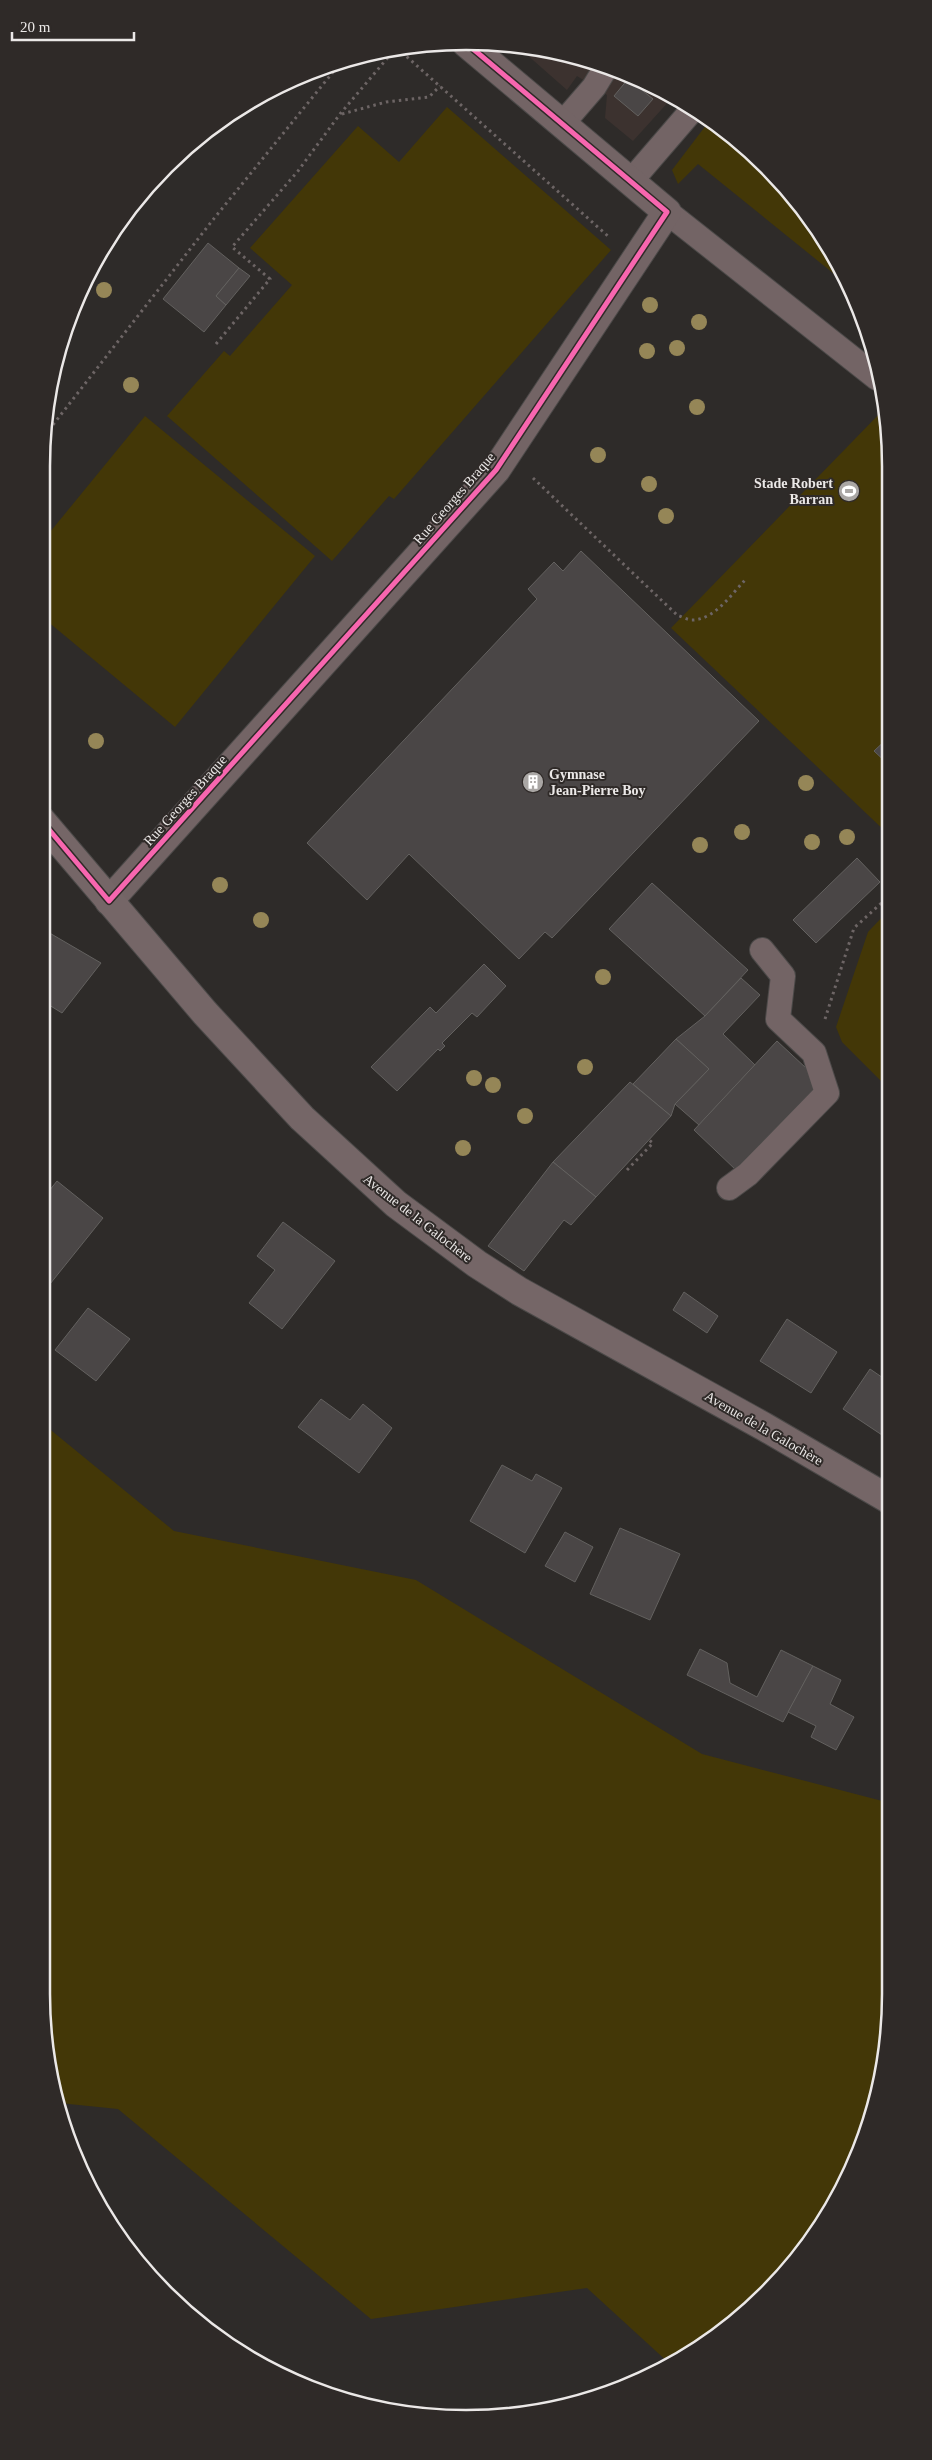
<svg xmlns="http://www.w3.org/2000/svg" width="932" height="2460" viewBox="0 0 932 2460" font-family="'Times New Roman',serif">
  <style>
    .built { fill: #3c322f }
    .green { fill: #433707 }
    .building { fill: #4a4646; stroke: #63615f }
    .lines { fill: none; stroke-linecap: round; stroke-linejoin: round }
    .lane-casing { stroke: #4b4948; stroke-width: 26 }
    .street-casing { stroke: #4b4948; stroke-width: 30 }
    .secondary-casing { stroke: #4b4948; stroke-width: 30 }
    .path { stroke: #6d6565; stroke-width: 3; stroke-dasharray: 2.5 4; stroke-linecap: butt }
    .lane { stroke: #736465; stroke-width: 24 }
    .street { stroke: #736465; stroke-width: 28 }
    .secondary { stroke: #756667; stroke-width: 28 }
    .cycleway-casing { stroke: #2f2a28; stroke-width: 8 }
    .cycleway { stroke: #f766af; stroke-width: 5 }
    .tree { fill: #958657 }
    .labels { text-anchor: middle; stroke-width: 4; stroke-linejoin: round; paint-order: stroke }
    .poi-label { font-size: 14px; font-weight: bold; fill: #ebe8e7; stroke: #2f2a28; text-anchor: end }
    .street-label { font-size: 14px; fill: #ebe8e7; stroke: #2f2a28 }
    .rim { fill: none; stroke: #ebe8e7; stroke-width: 2.5 }
  </style>
  <rect width="100%" height="100%" fill="#2e2b29"/>
  <!-- built -->
  <path class="built" d="M517 46 576 56 671 99 633 141 605 118 607 95 577 76 567 90Z"/>
  <!-- green -->
  <g class="green">
    <path d="M447 107 611 250 394 499 389 496 332 561 167 416 224 351 230 356 292 285 250 248 358 126 399 162Z"/>
    <path d="M710 120 786 186 847 278 849 286 698 164 678 184 672 170Z"/>
    <path d="M886 407 887 410 888 834 671 628Z"/>
    <path d="M145 416 315 556 175 727 41 616V543Z"/>
    <path d="M888 911 889 1089 842 1042 836 1027 868 932Z"/>
    <path d="M41 1422 174 1531 416 1580 702 1754 890 1803 891 1994 876 2104 847 2182 803 2252 702 2347 670 2364 587 2288 371 2319 118 2109 59 2103 41 1994Z"/>
  </g>
  <!-- building -->
  <g class="building">
    <path d="M628 79 653 99 638 116 614 96Z"/>
    <path d="M208 243 239 268 216 296 226 305 204 332 163 299Z"/>
    <path d="M239 268 250 276 226 305 216 296Z"/>
    <path d="M581 551 759 721 552 938 545 932 519 959 409 854 367 900 307 843 537 599 528 589 554 562 563 571Z"/>
    <path d="M888 738V764L874 751Z"/>
    <path d="M857 858 880 882 816 943 793 920Z"/>
    <path d="M652 883 748 970 705 1016 609 929Z"/>
    <path d="M41 928 101 963 62 1013 41 1000V988L48 975 41 970Z"/>
    <path d="M484 964 506 986 477 1017 472 1013 442 1043 445 1046 440 1051 438 1049 397 1091 371 1067 430 1007 436 1013Z"/>
    <path d="M41 970 48 975 41 988Z"/>
    <path d="M741 978 760 995 723 1034 755 1065 699 1125 675 1104 709 1069 676 1039 705 1016Z"/>
    <path d="M676 1039 709 1069 675 1104 671 1116 633 1084Z"/>
    <path d="M777 1041 821 1082 737 1171 694 1130Z"/>
    <path d="M630 1082 671 1116 596 1197 553 1162Z"/>
    <path d="M553 1162 596 1197 571 1225 564 1220 524 1271 488 1246Z"/>
    <path d="M57 1181 103 1218 50 1284 41 1276V1201Z"/>
    <path d="M283 1222 335 1261 282 1329 249 1303 275 1270 257 1256Z"/>
    <path d="M684 1292 718 1316 707 1333 673 1310Z"/>
    <path d="M88 1308 130 1339 96 1381 55 1350Z"/>
    <path d="M787 1319 837 1352 811 1393 760 1361Z"/>
    <path d="M870 1369 889 1382V1424L882 1435 843 1409Z"/>
    <path d="M321 1399 350 1420 363 1404 392 1428 359 1473 298 1427Z"/>
    <path d="M502 1465 532 1481 536 1474 562 1488 525 1553 470 1521Z"/>
    <path d="M620 1528 680 1554 650 1620 590 1594Z"/>
    <path d="M565 1532 593 1547 575 1582 545 1566Z"/>
    <path d="M700 1649 727 1663 730 1683 757 1697 781 1650 813 1666 783 1722 687 1675Z"/>
    <path d="M813 1666 841 1680 830 1704 854 1717 836 1750 811 1737 816 1726 788 1712Z"/>
  </g>
  <g class="lines">
    <!-- lane casing -->
    <g class="lane-casing">
      <g id="lane">
        <path d="M562 124 594 87 605 69"/>
        <path d="M631 181 693 109"/>
        <path d="M667 212 877 378"/>
        <path d="M729 1188 748 1174 827 1093 814 1053 778 1019 783 976 762 950"/>
      </g>
    </g>
    <!-- street casing -->
    <g class="street-casing">
      <path id="street" d="M109 901 496 470 667 212 466 43"/>
    </g>
    <!-- secondary casing -->
    <g class="secondary-casing">
      <path id="secondary" d="M41 820 205 1013 302 1118 396 1204 477 1264 519 1291 763 1426 890 1500"/>
    </g>
    <!-- path -->
    <g class="path">
      <path d="M397 48 609 237"/>
      <path d="M342 114 386 102 429 97 440 86"/>
      <path d="M216 344 270 279 232 247 298 171 340 114 396 48"/>
      <path d="M45 435 212 221 342 61"/>
      <path d="M533 478 677 615C681 616 687 620 692 620 714 620 731 595 745 580"/>
      <path d="M825 1019 854 928 888 897"/>
      <path d="M627 1170 653 1143 649 1140"/>
    </g>
    <!-- lane -->
    <use href="#lane" class="lane"/>
    <!-- street -->
    <use href="#street" class="street"/>
    <!-- secondary -->
    <use href="#secondary" class="secondary"/>
    <!-- cycleway casing -->
    <g class="cycleway-casing">
      <path id="cycleway" d="M41 820 109 901 496 470 667 212 466 43"/>
    </g>
    <!-- cycleway -->
    <use href="#cycleway" class="cycleway"/>
  </g>
  <!-- trees -->
  <g class="tree">
    <circle cx="104" cy="290" r="8"/>
    <circle cx="650" cy="305" r="8"/>
    <circle cx="699" cy="322" r="8"/>
    <circle cx="677" cy="348" r="8"/>
    <circle cx="647" cy="351" r="8"/>
    <circle cx="131" cy="385" r="8"/>
    <circle cx="697" cy="407" r="8"/>
    <circle cx="598" cy="455" r="8"/>
    <circle cx="649" cy="484" r="8"/>
    <circle cx="666" cy="516" r="8"/>
    <circle cx="96" cy="741" r="8"/>
    <circle cx="806" cy="783" r="8"/>
    <circle cx="742" cy="832" r="8"/>
    <circle cx="847" cy="837" r="8"/>
    <circle cx="812" cy="842" r="8"/>
    <circle cx="700" cy="845" r="8"/>
    <circle cx="220" cy="885" r="8"/>
    <circle cx="261" cy="920" r="8"/>
    <circle cx="603" cy="977" r="8"/>
    <circle cx="585" cy="1067" r="8"/>
    <circle cx="474" cy="1078" r="8"/>
    <circle cx="493" cy="1085" r="8"/>
    <circle cx="525" cy="1116" r="8"/>
    <circle cx="463" cy="1148" r="8"/>
  </g>
  <!-- icons -->
  <defs>
    <g id="stadium-disc" transform="scale(1.125)"><circle r="9.5" fill="#a9a6a4" stroke="#2f2a28"/><path d="M0-5a6.5 5 0 1 0 0 10a6.5 5 0 1 0 0-10ZM-3.5-1.8h7v3.6h-7Z" fill="#fff"/></g>
    <g id="building-disc" transform="scale(1.125)"><circle r="9.5" fill="#a9a6a4" stroke="#2f2a28"/><path d="M-4-6H4V6H1V3H-1V6H-4ZM-2.5-4.3h1.7v1.8h-1.7ZM.8-4.3h1.7v1.8H.8ZM-2.5-1h1.7V.8h-1.7ZM.8-1h1.7V.8H.8Z" fill="#fff"/></g>
  </defs>
  <g fill-rule="evenodd">
    <use href="#stadium-disc" x="849" y="491"/>
    <use href="#building-disc" x="533" y="782"/>
  </g>
  <g class="labels">
    <!-- poi labels -->
    <g class="poi-label">
      <text x="833" y="488">Stade Robert<tspan x="833" dy="16">Barran</tspan></text>
      <text x="549" y="779" text-anchor="start">Gymnase<tspan x="549" dy="16">Jean-Pierre Boy</tspan></text>
    </g>
    <!-- street labels -->
    <g class="street-label">
      <text transform="translate(454 498) rotate(-49)" y="5">Rue Georges Braque</text>
      <text transform="translate(185 800) rotate(-48)" y="5">Rue Georges Braque</text>
      <text transform="translate(418 1218) rotate(38)" y="5">Avenue de la Galochère</text>
      <text transform="translate(764 1428) rotate(30)" y="5">Avenue de la Galochère</text>
    </g>
  </g>
  <!-- crop -->
  <path d="M0 0H932V2460H0ZM466 50H466A416 416 0 0 1 882 466V1994A416 416 0 0 1 466 2410H466A416 416 0 0 1 50 1994V466A416 416 0 0 1 466 50Z" fill="#2f2a28" fill-rule="evenodd"/>
  <path class="rim" d="M466 50H466A416 416 0 0 1 882 466V1994A416 416 0 0 1 466 2410H466A416 416 0 0 1 50 1994V466A416 416 0 0 1 466 50Z"/>
  <!-- scale -->
  <path d="M12 32v8h122v-8" fill="none" stroke="#ebe8e7" stroke-width="2.5"/>
  <text x="20" y="32" font-size="15" fill="#ebe8e7" stroke="#2f2a28" stroke-width="4" paint-order="stroke">20 m</text>
</svg>
